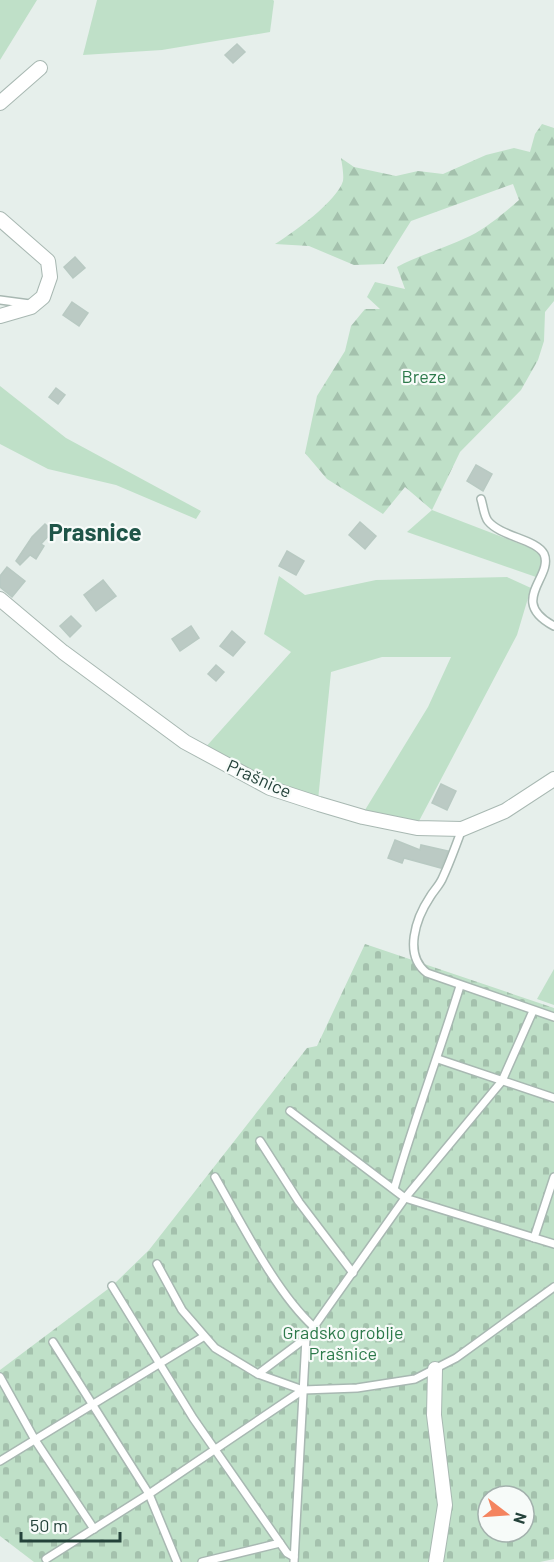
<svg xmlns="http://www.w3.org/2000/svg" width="554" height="1562" viewBox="0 0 554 1562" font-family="Barlow,sans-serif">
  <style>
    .grass { fill: #bfe0c8 }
    .forest { fill: url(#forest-firs) }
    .cemetery { fill: url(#cemetery-stones); fill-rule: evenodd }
    .building { fill: #bbcac4; stroke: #b8c9c2; stroke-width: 1.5 }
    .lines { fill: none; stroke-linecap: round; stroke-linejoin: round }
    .lane-casing { stroke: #a8b8b2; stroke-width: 10 }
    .street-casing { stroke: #a8b8b2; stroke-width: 16 }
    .lane { stroke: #fff; stroke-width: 7 }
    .street { stroke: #fff; stroke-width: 14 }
    .labels { text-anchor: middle; stroke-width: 4.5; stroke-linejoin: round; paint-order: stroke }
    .park-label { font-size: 18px; fill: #2d7a4b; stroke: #f7fbf9 }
    .street-label { font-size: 18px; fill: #24423a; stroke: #f7fbf9 }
    .district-label { font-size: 24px; font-weight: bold; fill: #1f5548; stroke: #f7fbf9 }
  </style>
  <defs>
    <pattern id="forest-firs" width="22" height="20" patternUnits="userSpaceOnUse" patternTransform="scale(1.5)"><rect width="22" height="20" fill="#bfe0c8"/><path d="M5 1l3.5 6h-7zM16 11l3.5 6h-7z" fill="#a4c1ad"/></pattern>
    <pattern id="cemetery-stones" width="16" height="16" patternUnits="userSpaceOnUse" patternTransform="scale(1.5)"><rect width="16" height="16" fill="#bfe0c8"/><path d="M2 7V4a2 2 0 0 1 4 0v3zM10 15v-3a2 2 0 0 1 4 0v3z" fill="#a4c1ad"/></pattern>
  </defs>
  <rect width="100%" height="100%" fill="#e6efeb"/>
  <!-- grass -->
  <g class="grass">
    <path d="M0 0H37L0 60Z"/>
    <path d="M97 0H273L274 1 270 32 162 50 83 55Z"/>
    <path d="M0 386 66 438 201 511 196 519 116 485 48 469 0 444Z"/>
    <path d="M432 510 546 554 536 577 407 532Z"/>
    <path d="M279 576 305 595 376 580 507 577 531 588 517 635 419 821 365 810 428 707 451 657H382L331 672 318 800 270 784 204 749 291 652 264 634Z"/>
    <path d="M554 969V1005L537 999Z"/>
  </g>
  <!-- forest -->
  <path class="forest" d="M542 124 554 128V301L545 312 544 341 538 360 521 390 460 452 432 510 405 487 383 514 327 479 305 453 317 396 345 351 351 326 365 309H380L367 297 375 282 405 289 397 267C421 254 446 248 470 236 488 227 504 213 519 200L513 184 411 221 384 264 354 265 309 246 275 244C293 233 337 201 343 181 344 175 342 164 341 158L354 167 396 176 418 171 443 174 486 155 514 148 530 152 535 134Z"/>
  <!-- cemetery -->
  <path class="cemetery" d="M365 944 554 1008V1559L540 1562H34L0 1536V1370L112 1286 149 1250 307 1048 317 1046ZM488 1496H524V1532H488Z"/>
  <!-- building -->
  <g class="building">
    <path d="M237 44 245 52 233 63 225 55Z"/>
    <path d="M75 257 85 268 73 278 64 267Z"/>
    <path d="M72 302 88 313 79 326 63 315Z"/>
    <path d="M56 388 65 395 58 404 49 397Z"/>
    <path d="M476 465 492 474 483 491 467 481Z"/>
    <path d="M360 522 376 536 365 549 349 535Z"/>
    <path d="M45 524 53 531 41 544 44 546 36 559 30 555 20 565 16 561 32 537Z"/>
    <path d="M287 551 304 561 296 575 279 566Z"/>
    <path d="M7 567 25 581 12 597 0 587V576Z"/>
    <path d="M103 580 116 596 96 611 84 595Z"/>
    <path d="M71 616 81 626 70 637 60 626Z"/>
    <path d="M191 626 199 638 180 651 172 639Z"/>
    <path d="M232 631 245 642 233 656 220 646Z"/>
    <path d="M216 665 224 672 216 681 208 674Z"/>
    <path d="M441 784 456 791 447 810 432 803Z"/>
    <path d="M395 840 420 850 421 845 448 851 441 868 404 858 402 863 388 858Z"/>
  </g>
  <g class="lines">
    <!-- lane casing -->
    <g class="lane-casing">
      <g id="lane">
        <path d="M0 300 30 304"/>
        <path d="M481 499C483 505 484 516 488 521 501 537 536 539 544 554 554 577 507 601 554 626"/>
        <path d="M462 829C456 845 450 862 443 877 440 885 434 890 430 897 416 918 403 955 427 973L554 1017"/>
        <path d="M438 1059 554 1098"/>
        <path d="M290 1111 405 1198 554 1244"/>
        <path d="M260 1141 299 1202 353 1273"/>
        <path d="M215 1177C241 1222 276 1293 314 1327"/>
        <path d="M394 1189C414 1120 439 1054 460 986"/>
        <path d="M534 1238 554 1177"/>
        <path d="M157 1264 182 1310 215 1348 258 1374 303 1390 357 1388 415 1379 456 1358 554 1287"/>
        <path d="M112 1286 193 1418 280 1543 287 1553 294 1557"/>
        <path d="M53 1342 149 1494 177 1562"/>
        <path d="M258 1374 306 1338"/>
        <path d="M0 1377 35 1440 94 1529"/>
        <path d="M0 1461 203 1337"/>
        <path d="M46 1559 149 1494 303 1390"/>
        <path d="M202 1562 280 1543"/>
        <path d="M294 1562 306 1338 405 1198 502 1081 533 1011"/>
      </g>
    </g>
    <!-- street casing -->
    <g class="street-casing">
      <g id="street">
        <path d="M0 103 40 68"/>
        <path d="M0 219 48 261 50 277 43 297 31 307 0 316"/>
        <path d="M0 599 63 652 185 742 270 788 319 804 363 817 417 828 462 829 505 811 554 779"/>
        <path d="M435 1369 434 1415 445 1505 436 1562"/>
      </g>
    </g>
    <!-- lane -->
    <use href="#lane" class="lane"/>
    <!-- street -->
    <use href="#street" class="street"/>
  </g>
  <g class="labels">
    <!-- park labels -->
    <g class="park-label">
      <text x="424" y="383">Breze</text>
      <text x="343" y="1339">Gradsko groblje<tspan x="343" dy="21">Prašnice</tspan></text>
    </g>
    <!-- street labels -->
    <g class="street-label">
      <text transform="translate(259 779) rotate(24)" y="6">Prašnice</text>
    </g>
    <!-- district labels -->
    <g class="district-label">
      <text x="95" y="541">Prasnice</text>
    </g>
  </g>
  <!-- north arrow -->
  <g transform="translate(506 1514) rotate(107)"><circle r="28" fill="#f7fbf9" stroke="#a3b1ad" stroke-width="1.5"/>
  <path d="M0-4.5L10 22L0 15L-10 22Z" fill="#f4845f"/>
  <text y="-9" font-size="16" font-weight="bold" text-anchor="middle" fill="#24423a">N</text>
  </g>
  <!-- scale -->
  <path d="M21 1532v9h99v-9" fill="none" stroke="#24423a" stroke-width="3"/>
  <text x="30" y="1532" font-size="18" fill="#24423a" stroke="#f7fbf9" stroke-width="4.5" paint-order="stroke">50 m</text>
</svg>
